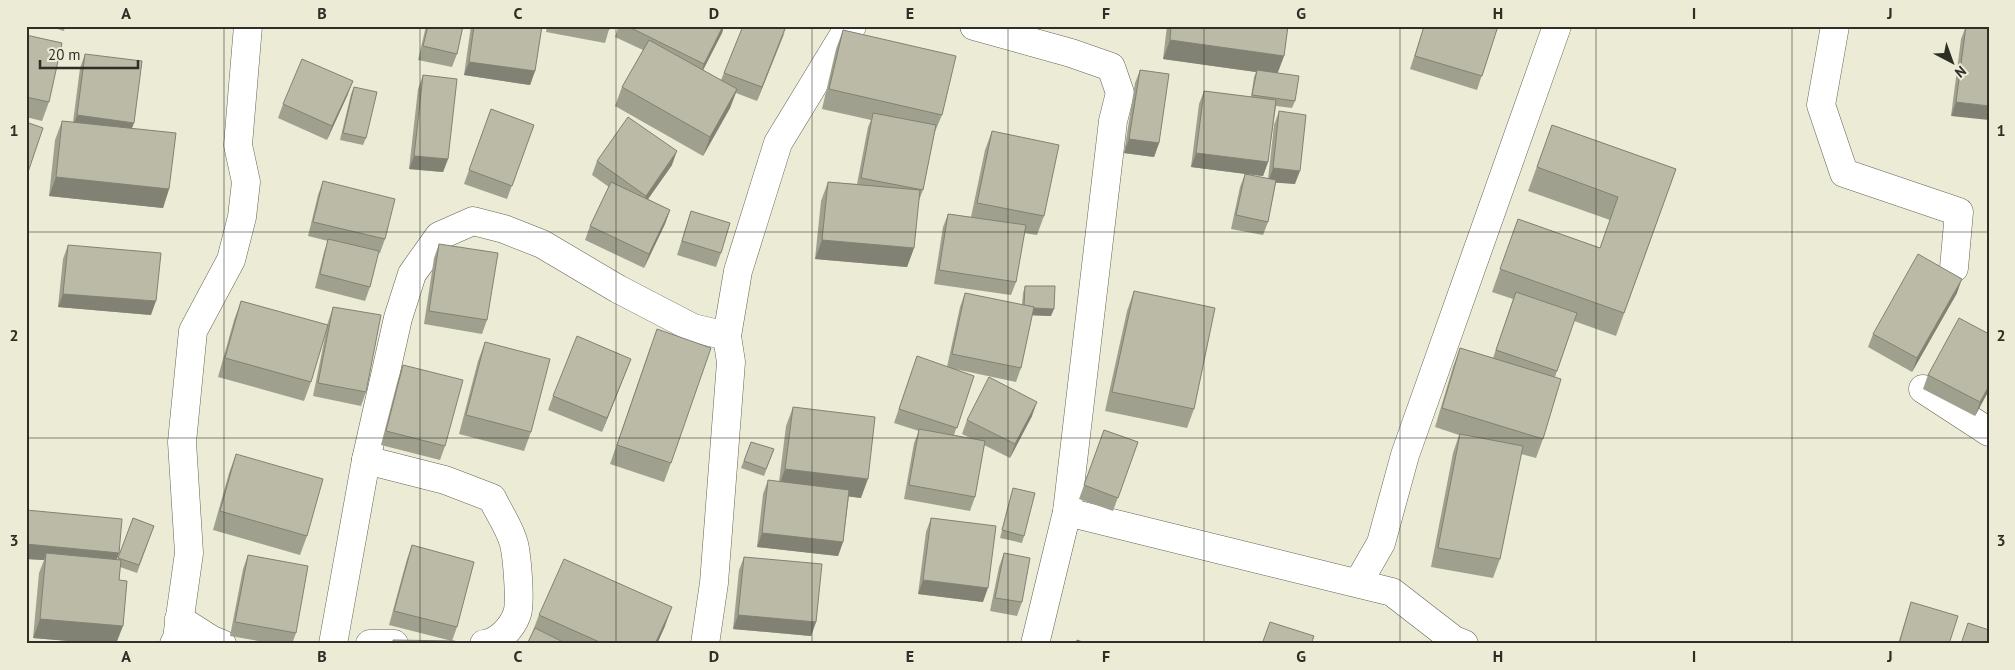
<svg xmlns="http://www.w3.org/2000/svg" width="2015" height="670" viewBox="0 0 2015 670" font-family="'PT Sans',sans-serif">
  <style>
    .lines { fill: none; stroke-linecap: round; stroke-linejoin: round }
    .street-casing { stroke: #646452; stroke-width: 29 }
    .street { stroke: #fff; stroke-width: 28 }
    .wall { fill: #a0a08f }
    .shaded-wall { fill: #828274 }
    .building { fill: #babaa6; stroke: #828274 }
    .grid { fill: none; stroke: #2e2e26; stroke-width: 1; stroke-opacity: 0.55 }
    .neatline { fill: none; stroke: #2e2e26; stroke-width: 2 }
    .grid-label { font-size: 16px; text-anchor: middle; font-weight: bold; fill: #2e2e26 }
  </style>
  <rect width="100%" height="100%" fill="#ebebd6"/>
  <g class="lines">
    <!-- street casing -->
    <g class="street-casing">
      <g id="street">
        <path d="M974 26 1071 53 1111 67 1120 93 1113 121 1067 512 1035 644"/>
        <path d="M1835 26 1821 105 1844 173 1959 212 1954 268"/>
        <path d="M1923 389 1989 432"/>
        <path d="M366 460 445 480 492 498C499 513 510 528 514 544 517 556 521 603 517 614 512 628 499 642 484 644"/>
        <path d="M1067 512 1392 592 1454 640 1464 644"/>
        <path d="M1358 583 1381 543 1405 455 1557 26"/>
        <path d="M179 619 212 640 222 644"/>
        <path d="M174 644 177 638 189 553 182 442 193 331 231 260 242 217 246 182 238 145 248 26"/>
        <path d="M333 644 366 460 398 318 412 274 439 236 473 221 504 229 542 244 618 289 693 328 727 336"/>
        <path d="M370 644H394"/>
        <path d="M705 644 714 583 731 362 727 336 738 271 778 143 848 28 852 26"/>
      </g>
    </g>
    <!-- street -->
    <use href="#street" class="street"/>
  </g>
  <!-- wall -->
  <g class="wall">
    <path d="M47 26H65L64 31Z"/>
    <path d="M426 26H463L457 54 452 67 418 60Z"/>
    <path d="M471 26H542L535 71 530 85 464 75Z"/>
    <path d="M547 26H610L605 43 546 32Z"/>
    <path d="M619 26H724L722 33 703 70 721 80 743 26 784 34 757 101 736 93 730 108 703 156 615 106 622 87 643 50 615 37Z"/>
    <path d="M1167 26H1288L1284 56 1277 73 1295 101 1292 108 1276 106 1268 162 1263 176 1246 174 1268 179 1274 125 1279 111 1295 184 1276 182 1268 222 1263 235 1231 229 1240 187 1245 174 1191 167 1199 104 1204 91 1251 97 1254 77 1256 72 1163 59Z"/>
    <path d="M1424 26H1498L1477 90 1410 69Z"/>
    <path d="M1966 26 1989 28 1951 116 1961 39Z"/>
    <path d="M843 30 942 115 934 134 923 190 918 203 914 248 907 267 815 259 821 201 828 182 857 184 868 127 871 120 822 109 836 49Z"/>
    <path d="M26 35 49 102 42 121 26 117Z"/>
    <path d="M85 54 169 189 163 208 49 196 55 140 62 121 73 122 80 68Z"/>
    <path d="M1140 70 1159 143 1154 157 1124 153 1135 83Z"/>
    <path d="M423 75 448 159 443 172 409 169 418 89Z"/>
    <path d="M354 87 366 138 363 145 340 140 351 94Z"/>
    <path d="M348 94 327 140 278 118 283 104Z"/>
    <path d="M491 109 534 125 507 199 464 184Z"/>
    <path d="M1552 125 1676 169 1616 336 1574 321 1555 377 1543 439 1536 458 1521 454 1500 559 1493 578 1431 567 1453 453 1459 435 1435 427 1453 367 1460 348 1493 358 1513 299 1492 292 1518 219 1600 248 1610 220 1528 191Z"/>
    <path d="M992 131 1044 216 1037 235 1024 233 1016 282 1011 295 934 284 943 227 948 214 971 217 985 150Z"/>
    <path d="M597 161 672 165 648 199 670 210 665 224 644 268 585 240 590 226 609 187 592 175Z"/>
    <path d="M323 181 385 239 380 253H378L370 287 365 301 315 288 324 252 328 241 308 236 318 195Z"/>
    <path d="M691 211 721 253 716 267 677 255Z"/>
    <path d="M439 244 487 320 482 334 424 324 434 258Z"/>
    <path d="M68 245 151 315 58 307 63 259Z"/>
    <path d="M1025 286 1051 316 1032 315 1021 368 1016 382 955 369 974 376 954 435 972 439 962 434 967 420 1032 416 1010 458 984 445 975 497 970 511 904 499 914 443 919 431 894 423 912 370 947 367 960 307 965 293 1022 305 1023 293Z"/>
    <path d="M1134 291 1194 409 1187 428 1105 411 1127 311Z"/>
    <path d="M1957 293 1912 372 1868 347 1873 334Z"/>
    <path d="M241 301 327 325 333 307 366 392 361 406 313 396 327 327 311 382 304 401 218 377 234 320Z"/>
    <path d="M1989 334V390L1975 416 1923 389 1928 375Z"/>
    <path d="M485 342 531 432 524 451 459 434 478 361Z"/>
    <path d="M650 348 671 463 664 482 610 464Z"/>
    <path d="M631 359 602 432 548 410 553 396Z"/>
    <path d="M403 365 445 446 440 460 381 445 398 379Z"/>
    <path d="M793 407 861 498 849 496 843 542 838 556 757 547 763 494 768 480 779 482 786 426Z"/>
    <path d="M1104 430 1138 442 1113 511 1079 499Z"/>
    <path d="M751 442 774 449 764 476 741 468Z"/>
    <path d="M236 454 307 536 300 555 213 530 229 473Z"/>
    <path d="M1013 488 1024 536 1022 543 1000 538Z"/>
    <path d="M26 510 119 553 117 560H118L133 518 154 526 137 573 120 567 116 644H104L33 638 39 573 44 560 26 559Z"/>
    <path d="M931 518 983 602 918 594 926 532Z"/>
    <path d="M412 545 457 627 452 641 389 625 407 559Z"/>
    <path d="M1004 553 1022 602 1017 616 990 611 999 567Z"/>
    <path d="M248 555 296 633 292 644H275L230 636 243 569Z"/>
    <path d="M744 557 816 622 811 636 733 629 739 570Z"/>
    <path d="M1911 602 1949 644H1898Z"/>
    <path d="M539 615 665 626 657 644H527L532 633Z"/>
  </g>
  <!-- shaded-wall -->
  <g class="shaded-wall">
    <path d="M723 26H724L722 33 699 78 704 64Z"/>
    <path d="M787 26 784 34 757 101 762 87Z"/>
    <path d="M1170 40 1284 56 1277 75 1257 70 1256 72 1163 59Z"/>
    <path d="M469 62 535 71 530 85 464 75Z"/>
    <path d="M353 81 348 94 327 140 332 126Z"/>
    <path d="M737 89 730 108 703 156 710 137Z"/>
    <path d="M1956 102 1989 106V120L1951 116Z"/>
    <path d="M77 115 134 123 129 136 72 129Z"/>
    <path d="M1129 139 1159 143 1154 157 1124 153Z"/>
    <path d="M677 151 672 165 641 209 646 196Z"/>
    <path d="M1196 153 1268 162 1263 176 1191 167Z"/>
    <path d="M414 156 448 159 443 172 409 169Z"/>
    <path d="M1273 168 1300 171 1295 184 1268 182Z"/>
    <path d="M56 177 169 189 163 208 49 196Z"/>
    <path d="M670 210 665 224 644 268 649 254Z"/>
    <path d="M822 240 914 248 907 267 815 259Z"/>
    <path d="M1962 279 1957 293 1912 372 1917 358Z"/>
    <path d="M63 294 156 301 151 315 58 307Z"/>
    <path d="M1024 308 1054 309 1051 316 1022 315Z"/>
    <path d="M631 359 626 372 602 432 607 418Z"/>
    <path d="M1989 386V390L1975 416 1980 402Z"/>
    <path d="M1037 402 1032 416 1010 458 1015 444Z"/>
    <path d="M785 469 868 479 861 498 778 488Z"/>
    <path d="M762 533 843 542 838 556 757 547Z"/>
    <path d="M26 544 119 553 114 566 46 553 44 560 26 559Z"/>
    <path d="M923 580 988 588 983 602 918 594Z"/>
    <path d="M672 607 665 626 657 644H655Z"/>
    <path d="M738 615 816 622 811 636 733 629Z"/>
    <path d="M40 619 123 626 116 644H104L33 638Z"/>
  </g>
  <!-- building -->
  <g class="building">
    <path d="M428 26H463L457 54 423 46Z"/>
    <path d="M474 26H542L535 71 469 62Z"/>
    <path d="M594 26H610V29Z"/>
    <path d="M627 26H723L704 64Z"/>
    <path d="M743 26H786L762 87 724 73Z"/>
    <path d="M1171 26H1288L1284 56 1170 40Z"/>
    <path d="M1424 26H1498L1482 76 1415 56Z"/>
    <path d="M1966 26H1975L1989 28V106L1956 102Z"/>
    <path d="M843 30 956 56 942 115 829 89Z"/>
    <path d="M26 35 62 43 49 102 26 97Z"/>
    <path d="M649 40 737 89 710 137 622 87Z"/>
    <path d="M85 54 142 61 134 123 77 115Z"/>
    <path d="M302 59 353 81 332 126 283 104Z"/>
    <path d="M1140 70 1169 74 1159 143 1129 139Z"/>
    <path d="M1257 70 1299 76 1295 101 1252 95Z"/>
    <path d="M423 75 457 79 448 159 414 156Z"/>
    <path d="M354 87 377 92 366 138 343 133Z"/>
    <path d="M1204 91 1276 100 1268 162 1196 153Z"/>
    <path d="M491 109 534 125 512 186 469 170Z"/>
    <path d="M1279 111 1306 115 1300 171 1273 168Z"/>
    <path d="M873 113 936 125 923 190 861 178Z"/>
    <path d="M628 117 677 151 646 196 597 161Z"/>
    <path d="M62 121 176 133 169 189 56 177Z"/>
    <path d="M26 122 43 128 26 178Z"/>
    <path d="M1552 125 1676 169 1624 313 1500 269 1518 219 1600 248 1618 197 1537 167Z"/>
    <path d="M992 131 1059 145 1044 216 977 203Z"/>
    <path d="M1245 174 1276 180 1268 222 1236 215Z"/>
    <path d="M323 181 395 199 385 239 313 222Z"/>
    <path d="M611 182 670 210 649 254 590 226Z"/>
    <path d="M828 182 920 190 914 248 822 240Z"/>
    <path d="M691 211 730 223 721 253 682 241Z"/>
    <path d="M948 214 1026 225 1016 282 939 270Z"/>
    <path d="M328 239 379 251 370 287 320 274Z"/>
    <path d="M439 244 498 253 487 320 429 311Z"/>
    <path d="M68 245 161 253 156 301 63 294Z"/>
    <path d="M1918 254 1962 279 1917 358 1873 334Z"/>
    <path d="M1025 286H1055L1054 309 1034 308V307L1024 305Z"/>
    <path d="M1134 291 1215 308 1194 409 1112 392Z"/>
    <path d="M1516 292 1577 313 1557 371 1496 350Z"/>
    <path d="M965 293 1034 307 1021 368 952 354Z"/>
    <path d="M241 301 328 325 311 382 225 358Z"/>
    <path d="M333 307 381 315 366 392 318 383Z"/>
    <path d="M1959 318 1989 334V386L1980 402 1928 375Z"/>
    <path d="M657 329 711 348 671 463 617 445Z"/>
    <path d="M577 336 631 359 607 418 553 396Z"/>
    <path d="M485 342 550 359 531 432 466 415Z"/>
    <path d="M1460 348 1561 379 1543 439 1442 408Z"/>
    <path d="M917 356 974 376 957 428 899 409Z"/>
    <path d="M403 365 463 380 445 446 386 431Z"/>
    <path d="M989 377 1037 402 1015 444 967 420Z"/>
    <path d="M793 407 875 417 868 479 785 469Z"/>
    <path d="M919 429 985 441 975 497 909 485Z"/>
    <path d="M1104 430 1138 442 1118 498 1084 485Z"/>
    <path d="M1460 434 1523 446 1500 559 1438 548Z"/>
    <path d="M751 442 774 449 766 469 744 461Z"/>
    <path d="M236 454 323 479 307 536 220 511Z"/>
    <path d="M768 480 849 490 843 542 762 533Z"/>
    <path d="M1013 488 1035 493 1024 536 1002 530Z"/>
    <path d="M26 510 122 519 119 553 26 544Z"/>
    <path d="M133 518 154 526 139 565 118 558Z"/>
    <path d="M931 518 996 526 988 588 923 580Z"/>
    <path d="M412 545 474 562 457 627 394 611Z"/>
    <path d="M46 553 121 560 119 580 127 581 123 626 40 619Z"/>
    <path d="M1004 553 1030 558 1022 602 995 598Z"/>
    <path d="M248 555 308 566 296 633 235 622Z"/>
    <path d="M744 557 822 564 816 622 738 615Z"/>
    <path d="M564 559 672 607 655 644H604L539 615Z"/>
    <path d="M1911 602 1958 616 1949 644H1899Z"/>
    <path d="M1270 622 1314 636 1311 644H1262Z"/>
    <path d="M1968 623 1989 630V644H1961Z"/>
    <path d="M535 628 567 644H527Z"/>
    <path d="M393 640 455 641V644H393Z"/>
    <path d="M1077 640 1088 644H1076Z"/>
  </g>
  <!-- grid -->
  <path class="grid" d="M224 26V644M420 26V644M616 26V644M812 26V644M1008 26V644M1204 26V644M1400 26V644M1596 26V644M1792 26V644M26 232H1989M26 438H1989"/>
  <!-- border -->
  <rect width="2015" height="670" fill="none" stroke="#ebebd6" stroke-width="55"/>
  <!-- north arrow -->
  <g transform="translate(1952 62) rotate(139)" stroke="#ebebd6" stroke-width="4" paint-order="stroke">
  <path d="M0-4L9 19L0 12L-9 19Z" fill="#2e2e26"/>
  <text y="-8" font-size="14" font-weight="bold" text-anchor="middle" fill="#2e2e26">N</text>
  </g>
  <!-- scale -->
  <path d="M40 60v8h98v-8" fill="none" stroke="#2e2e26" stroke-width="2.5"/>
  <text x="48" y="60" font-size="15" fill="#2e2e26" stroke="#ebebd6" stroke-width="4" paint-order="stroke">20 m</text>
  <rect x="28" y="28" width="1960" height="614" class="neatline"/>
  <g class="grid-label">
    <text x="126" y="19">A</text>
    <text x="322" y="19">B</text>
    <text x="518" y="19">C</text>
    <text x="714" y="19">D</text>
    <text x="910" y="19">E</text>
    <text x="1106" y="19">F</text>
    <text x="1301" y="19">G</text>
    <text x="1498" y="19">H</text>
    <text x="1694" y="19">I</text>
    <text x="1890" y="19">J</text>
    <text x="14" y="136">1</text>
    <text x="2001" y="136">1</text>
    <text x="14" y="341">2</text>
    <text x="2001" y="341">2</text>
    <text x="14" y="546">3</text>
    <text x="2001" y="546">3</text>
    <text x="126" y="662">A</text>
    <text x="322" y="662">B</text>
    <text x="518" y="662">C</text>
    <text x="714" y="662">D</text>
    <text x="910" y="662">E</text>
    <text x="1106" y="662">F</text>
    <text x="1301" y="662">G</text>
    <text x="1498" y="662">H</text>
    <text x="1694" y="662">I</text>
    <text x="1890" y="662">J</text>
  </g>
</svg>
